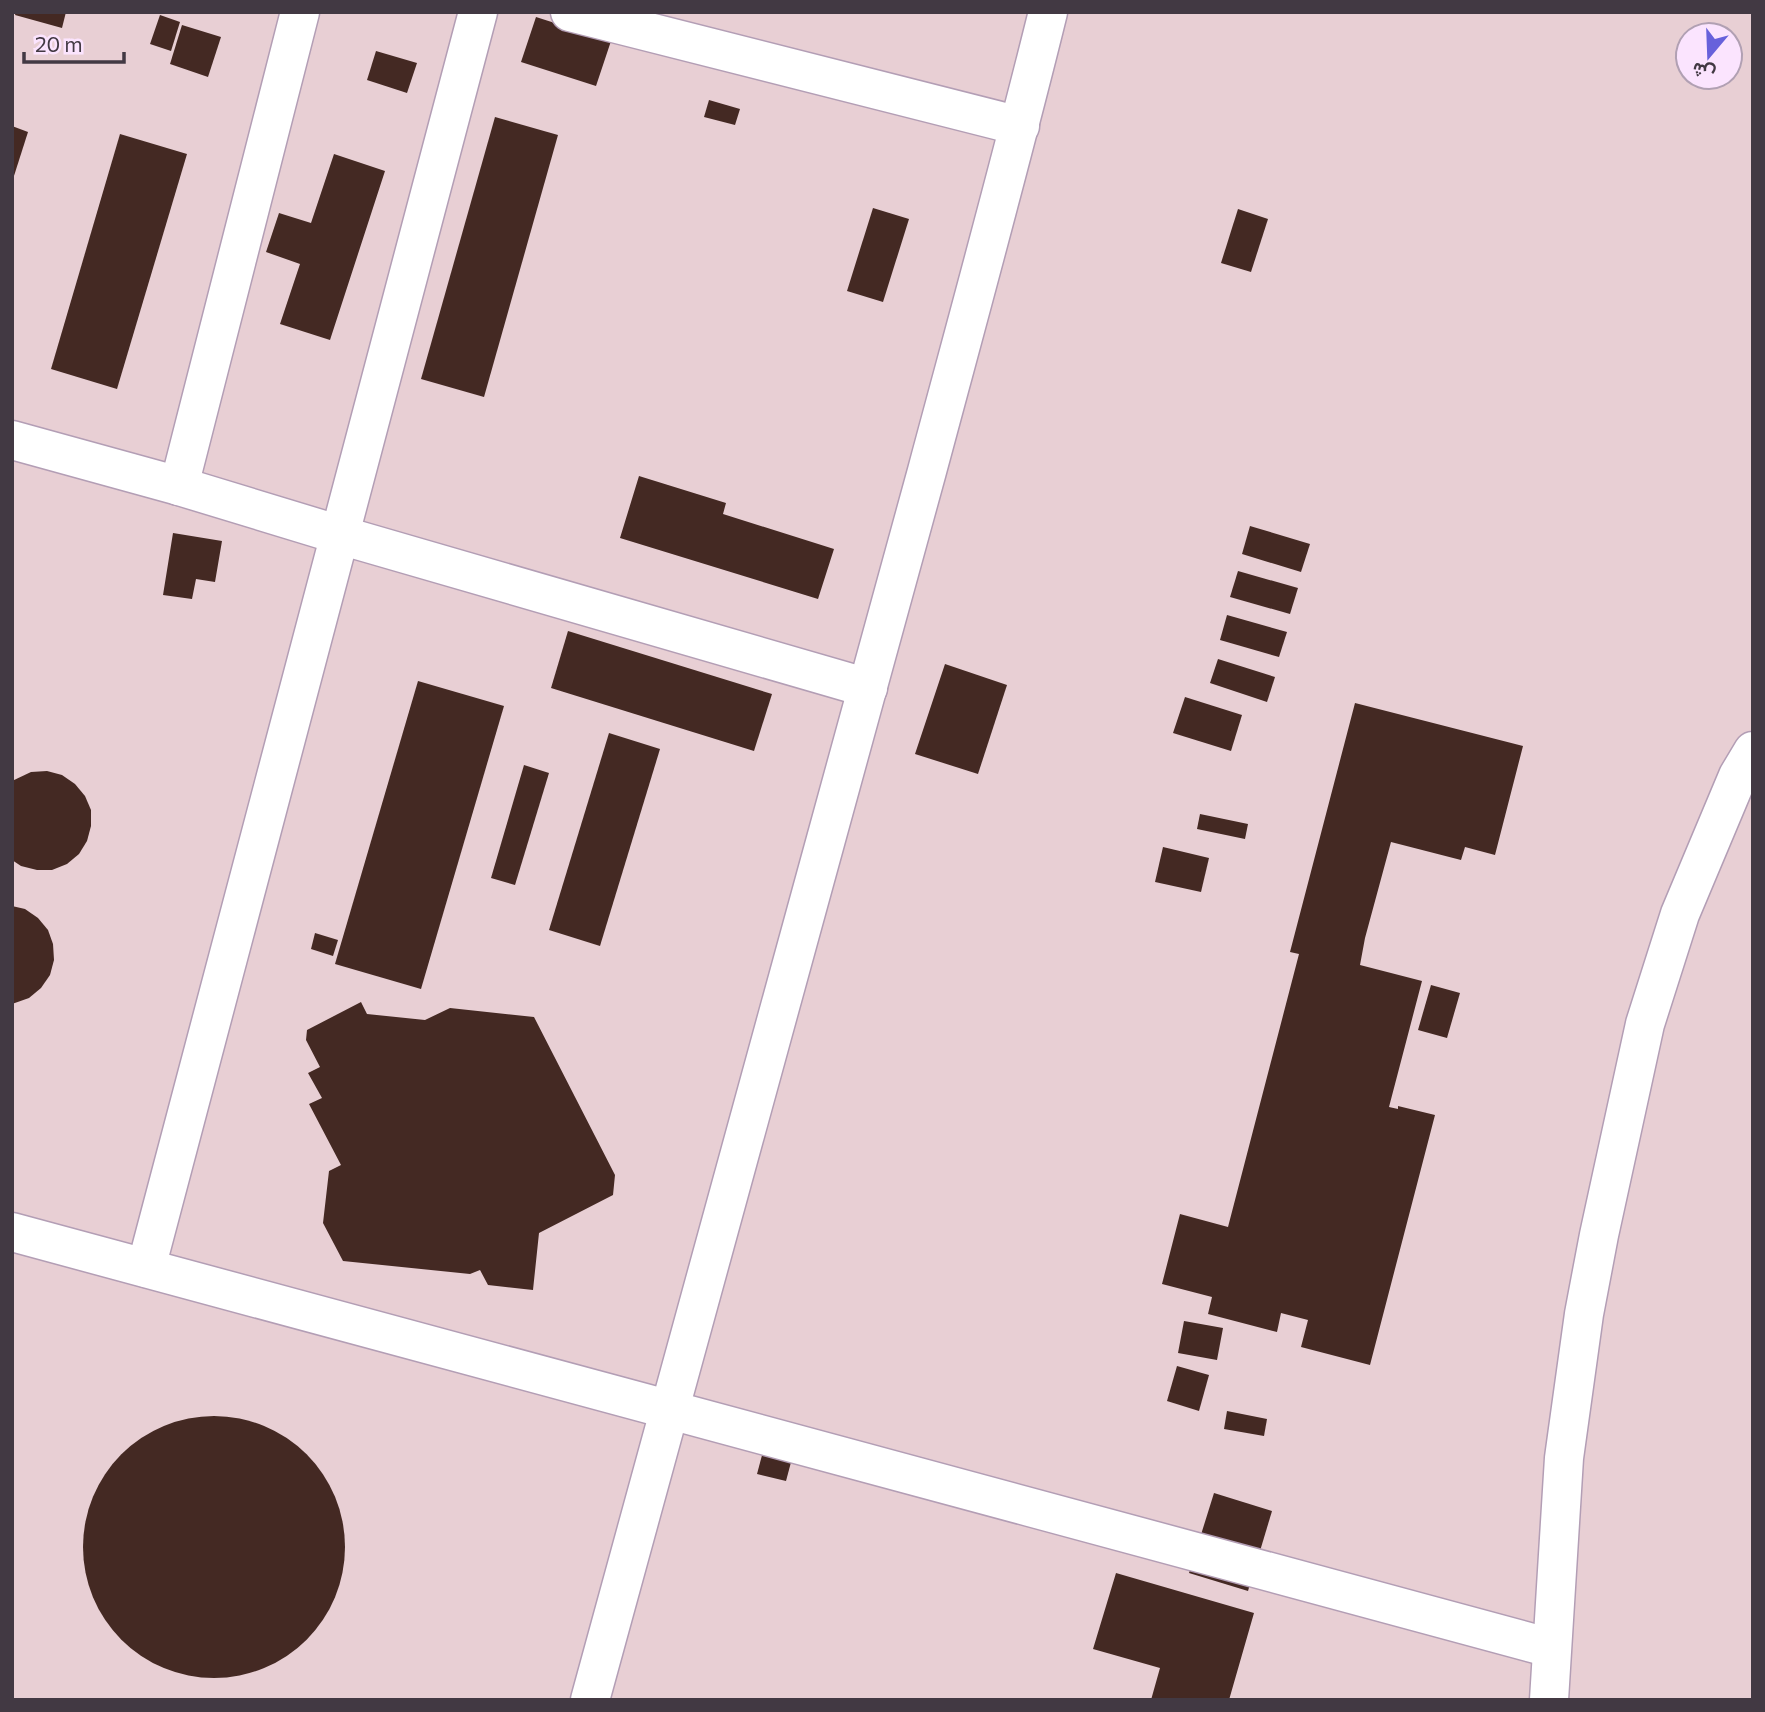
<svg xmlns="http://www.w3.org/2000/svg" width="1765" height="1712" viewBox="0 0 1765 1712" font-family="Commissioner,Vazirmatn,sans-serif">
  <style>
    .industrial { fill: #e8cfd4; fill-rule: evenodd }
    .building { fill: #442923 }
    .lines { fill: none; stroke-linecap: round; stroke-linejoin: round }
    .minor-casing { stroke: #b39eb5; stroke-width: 41 }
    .minor { stroke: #fff; stroke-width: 38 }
  </style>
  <rect width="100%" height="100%" fill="#eed7f1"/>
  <!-- industrial -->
  <path class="industrial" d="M12 12H1753V1700H12ZM1688 35H1730V77H1688Z"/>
  <!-- building -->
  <g class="building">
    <path d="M16 12H66L62 28 15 15Z"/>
    <path d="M160 15 180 22 171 51 150 44Z"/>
    <path d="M536 17 611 41 596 86 521 62Z"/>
    <path d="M182 25 221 37 208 77 170 64Z"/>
    <path d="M376 51 417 63 407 93 367 80Z"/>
    <path d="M709 100 740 109 735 125 704 117Z"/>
    <path d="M495 117 558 135 484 397 421 379Z"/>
    <path d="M12 126 28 132 13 179H12Z"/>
    <path d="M120 134 187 154 117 389 51 369Z"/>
    <path d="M334 154 385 171 330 340 280 324 300 264 266 252 279 213 311 223Z"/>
    <path d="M873 208 909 219 883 302 847 291Z"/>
    <path d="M1238 209 1268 219 1251 272 1221 263Z"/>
    <path d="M639 476 726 503 723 514 834 549 818 599 620 538Z"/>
    <path d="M1250 526 1310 544 1301 572 1242 554Z"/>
    <path d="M173 533 222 541 215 582 196 579 192 599 163 595Z"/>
    <path d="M1238 571 1298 588 1290 614 1230 597Z"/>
    <path d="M1227 615 1287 632 1279 657 1220 640Z"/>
    <path d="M568 631 772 694 754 751 551 688Z"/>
    <path d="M1218 659 1275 677 1267 702 1210 683Z"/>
    <path d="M945 664 1007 685 978 774 915 754Z"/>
    <path d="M418 681 504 706 421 989 335 964Z"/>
    <path d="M1185 697 1242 715 1231 751 1173 733Z"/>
    <path d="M1355 703 1523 746 1495 855 1465 847 1461 860 1391 842 1365 938 1360 965 1422 981 1389 1107 1398 1109V1106L1435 1115 1370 1365 1301 1347 1308 1320 1281 1313 1277 1332 1208 1314 1212 1297 1162 1284 1180 1214 1228 1227 1299 954 1290 952Z"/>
    <path d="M609 733 660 749 600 946 549 930Z"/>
    <path d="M524 765 549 773 515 885 491 878Z"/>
    <path d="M47 771 62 775 75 784 85 796 91 810V826L87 841 79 854 67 864 52 870H37L21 866 12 860V781L31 772Z"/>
    <path d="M1200 814 1248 824 1245 839 1197 829Z"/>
    <path d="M1163 847 1209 858 1201 892 1155 882Z"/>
    <path d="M12 906 25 909 38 918 48 930 53 944 54 960 50 975 41 988 29 998 12 1004Z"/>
    <path d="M315 933 338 940 333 956 311 949Z"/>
    <path d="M1431 985 1460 993 1447 1038 1418 1030Z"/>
    <path d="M361 1002 367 1014 425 1020 450 1008 534 1017 615 1175 613 1195 539 1233 533 1290 488 1285 480 1270 470 1274 343 1261 323 1223 329 1171 341 1165 309 1104 322 1098 308 1073 320 1067 306 1040 307 1030Z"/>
    <path d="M1184 1321 1223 1328 1217 1360 1178 1353Z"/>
    <path d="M1177 1366 1209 1375 1199 1411 1167 1401Z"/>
    <path d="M1227 1411 1267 1419 1264 1436 1224 1429Z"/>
    <circle cx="214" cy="1547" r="131"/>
    <path d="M765 1444 794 1451 786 1481 757 1474Z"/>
    <path d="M1214 1493 1272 1511 1248 1591 1189 1573Z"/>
    <path d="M1116 1573 1254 1613 1229 1700H1151L1160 1668 1093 1649Z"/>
  </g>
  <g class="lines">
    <!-- minor casing -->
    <g class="minor-casing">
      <g id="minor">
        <path d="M570 12 1020 126"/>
        <path d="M12 440 179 486 340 535 868 688"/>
        <path d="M179 486 300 12"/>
        <path d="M12 1232 1551 1648"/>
        <path d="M146 1268 478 12"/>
        <path d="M590 1700C699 1289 816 881 927 471 968 318 1010 166 1048 12"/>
        <path d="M1549 1700 1564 1458 1584 1314 1599 1235 1645 1024 1680 914 1738 776 1753 751"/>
      </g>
    </g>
    <!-- minor -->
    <use href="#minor" class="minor"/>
  </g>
  <!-- border -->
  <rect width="1765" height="1712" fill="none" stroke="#423943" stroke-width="28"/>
  <!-- north arrow -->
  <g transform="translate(1709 56) rotate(199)"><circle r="33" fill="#fbe4fe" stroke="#b1a0b3" stroke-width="2"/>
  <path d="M0-5L12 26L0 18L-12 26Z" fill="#6761db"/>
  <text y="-10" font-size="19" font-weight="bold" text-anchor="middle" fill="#423943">ش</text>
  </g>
  <!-- scale -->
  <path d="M24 52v10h100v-10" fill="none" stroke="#423943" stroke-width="3.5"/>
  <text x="35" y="52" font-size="21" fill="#423943" stroke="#fbe4fe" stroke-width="5" paint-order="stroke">20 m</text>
</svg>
